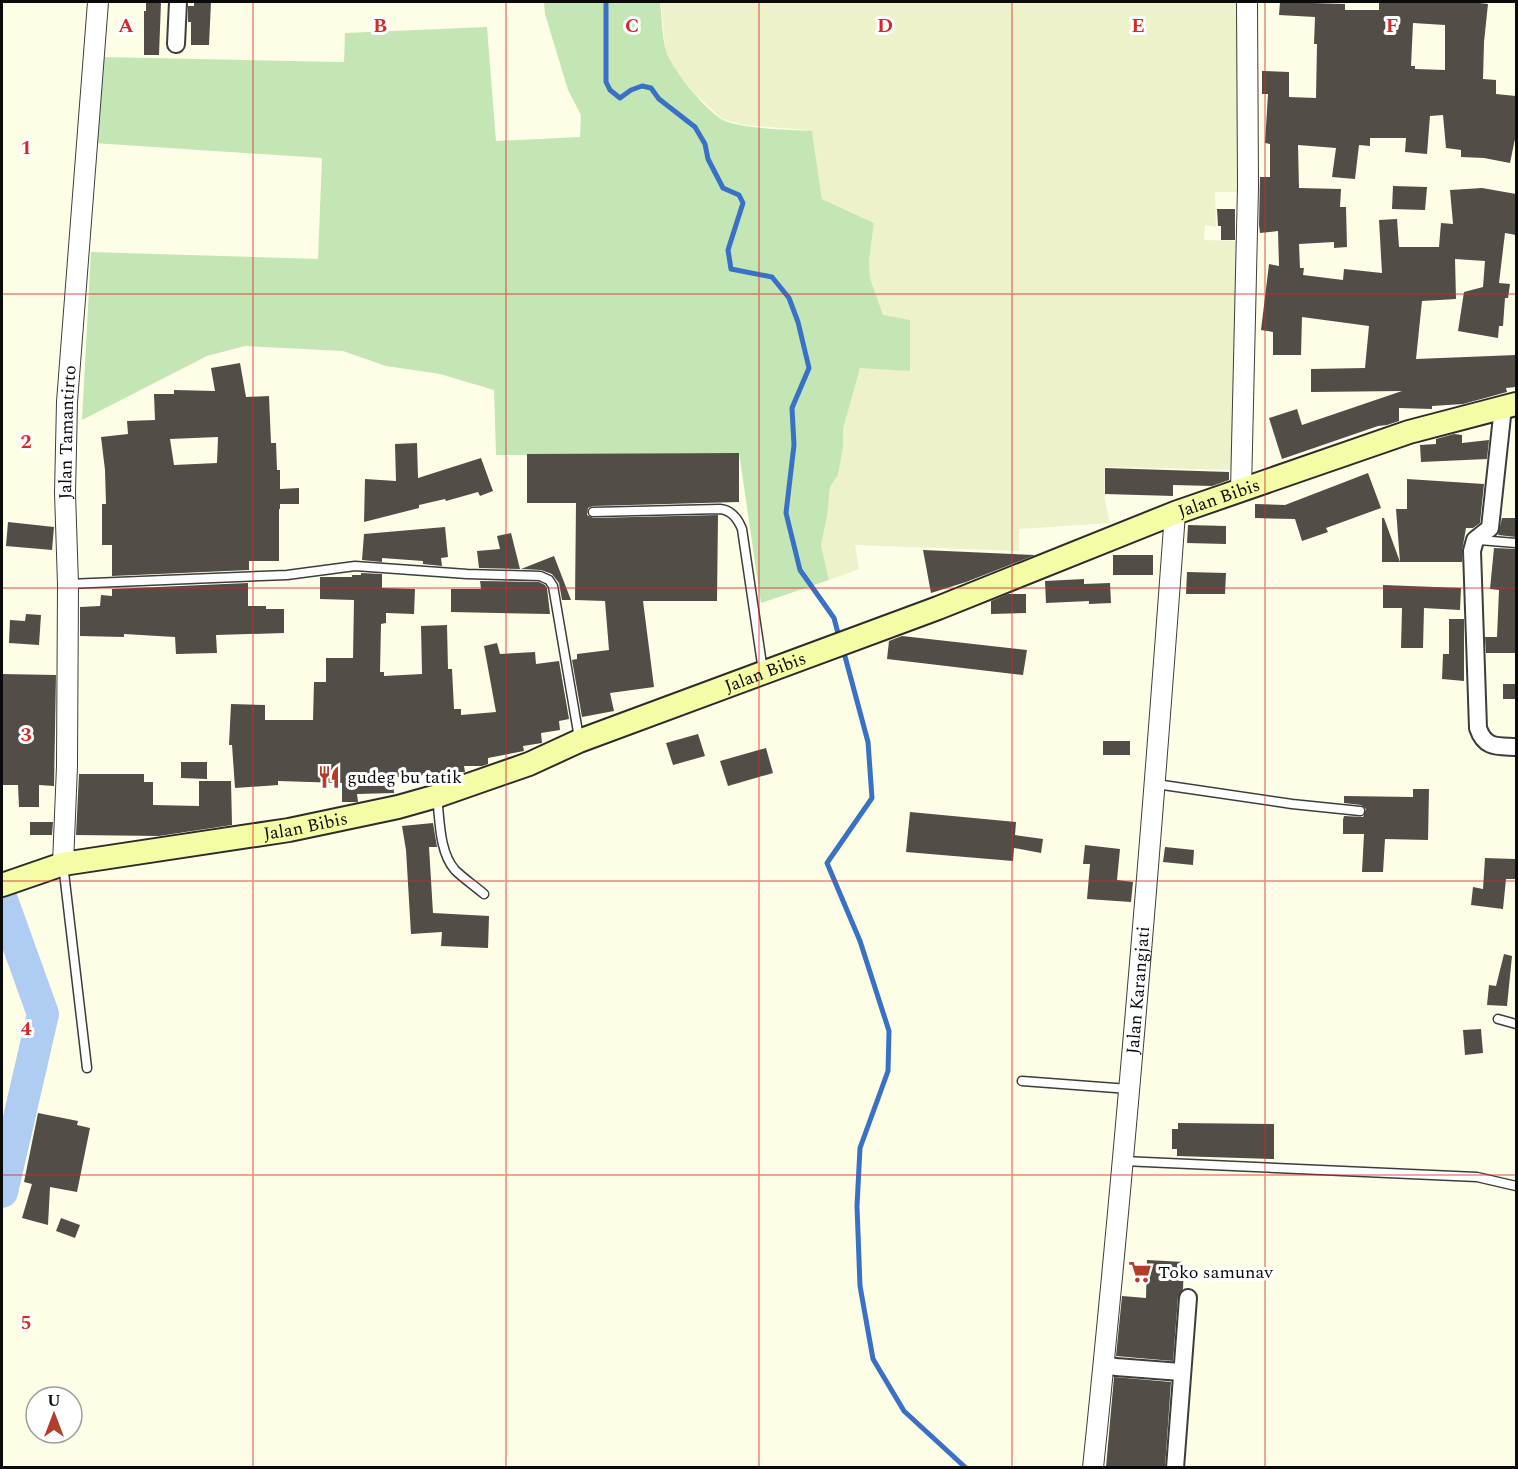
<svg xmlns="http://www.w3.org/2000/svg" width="1518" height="1469" viewBox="0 0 1518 1469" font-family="Spectral,serif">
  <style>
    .farmland { fill: #edf2ca }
    .green { fill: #c4e6b4 }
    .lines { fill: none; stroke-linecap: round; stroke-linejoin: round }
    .stream { stroke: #3971c7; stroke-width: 5 }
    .river { stroke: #afccf3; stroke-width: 32 }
    .building { fill: #524d47; fill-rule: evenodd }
    .service-casing { stroke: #3d3d3d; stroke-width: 11 }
    .minor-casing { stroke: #3d3d3d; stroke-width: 20 }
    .tertiary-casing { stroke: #3d3d3d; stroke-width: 22 }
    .secondary-casing { stroke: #2c2c2c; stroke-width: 26 }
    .service { stroke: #fff; stroke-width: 8 }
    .minor { stroke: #fff; stroke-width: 16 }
    .tertiary { stroke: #fff; stroke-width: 20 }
    .secondary { stroke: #f4fca5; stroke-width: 22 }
    .grid { fill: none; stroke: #d62828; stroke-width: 1.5; stroke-opacity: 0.55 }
    .labels { text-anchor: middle; stroke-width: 6; stroke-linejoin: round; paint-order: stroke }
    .street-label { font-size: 18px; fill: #0a0a0a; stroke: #fff }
    .poi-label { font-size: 18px; fill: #0a0a0a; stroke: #fff; text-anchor: start }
    .grid-label { font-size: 20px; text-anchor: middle; font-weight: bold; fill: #d62828; stroke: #fff; stroke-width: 6; stroke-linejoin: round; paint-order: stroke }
  </style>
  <rect width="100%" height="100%" fill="#fefee7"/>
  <!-- farmland -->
  <path class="farmland" d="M661 2H1238L1242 192H1215L1216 227 1205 225 1204 240 1240 241 1235 470 1105 467 1104 496 1110 523 1019 529V551L855 545 859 569 829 580 821 545 827 517 830 487 838 475 843 448V429L860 367 909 371 883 315 870 278 869 261 874 223 822 199 813 135 806 130 745 125 722 119 693 92 674 69 665 49Z"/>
  <!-- green -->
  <path class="green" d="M544 2H660C662 17 662 33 665 47 668 66 705 109 721 119 738 129 791 130 812 131L822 199 874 223 869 261 870 278 883 315 910 320V371L860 368 843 429V448L838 475 830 487 827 517 821 545 829 580 761 603 739 453 496 455 494 390 440 374 386 366 343 351 245 346 207 356 82 420 91 252 318 259 322 158 93 143 101 57 344 62 345 33 487 27 496 141 580 137 581 115 568 90 545 14Z"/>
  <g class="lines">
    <!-- stream -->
    <g class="stream">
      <path d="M606 2V82L610 90 620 98 631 90 642 86 651 88 659 99 695 127 705 144 708 159 723 188 739 195 743 203 728 250 731 269 772 277 789 298 798 322 809 368 792 408 794 445 786 513 800 570 834 618 839 637"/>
      <path d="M843 649 868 742 872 798 827 863 860 941 889 1031 888 1071 860 1148 857 1206 860 1286 873 1359 904 1411 966 1468"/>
    </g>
    <!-- river -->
    <path class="river" d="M2 900 43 1014 2 1192"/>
  </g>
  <!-- building -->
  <g class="building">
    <path d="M146 2H161L159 55H144V11H146Z"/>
    <path d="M194 2H211L209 45H191V22H188V6H194Z"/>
    <path d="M1280 2 1345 4V10H1379V2H1471L1488 4 1484 42 1483 79 1496 80V94L1516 96V134L1510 163 1484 158 1461 157V150L1446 148 1443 115 1430 116 1427 154 1405 152 1406 138H1370V146L1359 145 1355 179 1332 177 1336 148 1298 145 1299 188 1341 189 1340 207H1346L1347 247 1334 248V242L1299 244 1300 268H1304L1303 275 1343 280 1344 269 1382 273 1379 220 1397 219 1399 247H1439L1441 223 1453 224 1450 190 1482 188 1516 194V235L1505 233 1499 283 1510 284 1508 298H1505L1503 326H1499L1498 338 1458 331 1464 292 1483 287 1485 261 1455 259 1456 299 1422 301 1416 359 1516 355V387L1506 388 1507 392 1463 404 1432 406V409L1399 408V421L1387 425 1378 426 1282 459 1269 418 1297 409 1302 425 1402 391 1311 392V369L1365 368 1369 326 1302 317 1301 355H1273V332L1261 330 1269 264 1279 266 1278 231 1260 233 1259 225 1260 177H1270V144L1265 143 1268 94H1262V71L1289 72V97L1316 98 1317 44H1314L1315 17 1279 15ZM1413 23 1445 25V70L1415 69V66H1411Z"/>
    <path d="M1393 186 1427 187 1425 210 1392 209Z"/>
    <path d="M1217 209H1235V240H1221V226H1218Z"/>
    <path d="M240 363 246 397 269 396 271 443H276L277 470H280V489L299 488V504H280V509H279V561H249V570L112 576V545H102V504H106L105 470 101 437 128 434 127 421 155 420 154 394H174V390L215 391 211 368ZM218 437 217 463 174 465 170 439Z"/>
    <path d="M1454 434 1462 435V443L1489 440 1487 459 1421 462 1420 445 1436 444V439Z"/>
    <path d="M417 443 418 478 481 458 493 491 480 496 478 492 446 501 445 499 419 505V508L364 522 365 479 396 481 395 444Z"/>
    <path d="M739 453V502L593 506 588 508 587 515 593 518 718 515 717 601H643L654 687 610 693 614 711 582 717 572 660 577 659V654L609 650 605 601 575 600 576 503H527V454Z"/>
    <path d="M1105 468 1229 472V480L1212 486 1173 485V496L1105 494Z"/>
    <path d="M1368 473 1381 508 1326 528 1328 532 1302 541 1295 519 1255 518V504L1285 505Z"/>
    <path d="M1407 479 1484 484 1480 523 1473 528H1466L1462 551V562H1400L1396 509H1407Z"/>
    <path d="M1382 518H1384L1400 562H1382Z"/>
    <path d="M1502 518H1516V537L1498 535Z"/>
    <path d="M8 522 54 527 52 550 6 546Z"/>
    <path d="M1188 525 1226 526V544L1187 543Z"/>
    <path d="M445 527 448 557 441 558 442 566 423 564V561L382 558V562L362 560 364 534Z"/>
    <path d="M511 533 520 569 479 568 477 551 500 549 497 536Z"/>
    <path d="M1494 548 1516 549V653H1486L1485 637H1497L1499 590 1490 589Z"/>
    <path d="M923 550 1035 555 966 582 931 593Z"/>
    <rect x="1113" y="555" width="40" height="20"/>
    <path d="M554 556 571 600H562L559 583 552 574 541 570 521 569Z"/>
    <path d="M1187 572 1226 573 1225 594H1186Z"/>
    <path d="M361 573 382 574V588L415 589 414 614 386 613V623L381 624 380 672H384V676L422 674 421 626 447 625 448 669H452L454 709H461V715L496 712 484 646 497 643 500 654 535 652 536 664 559 661 569 719 559 721 560 730 541 733 542 743 523 746 524 751 488 758V764L482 766H464L465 772 447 775 446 779 431 780V775L393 777 394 793 357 794 358 802H342V783L278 781V785L235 788 232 745H229L231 704 265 705V720H313L314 682H326V658H353L354 600 320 599V577H352V575H361Z"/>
    <path d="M1084 579V584L1110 583 1111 603 1089 604V601L1046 603 1045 581Z"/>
    <path d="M480 581 539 582 545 585 547 588 550 614 451 612V589H481Z"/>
    <path d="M248 583V606H266V609H284V633L216 635 217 653 176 654 175 637 124 634V637L80 636V607L100 606 101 595 112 596V589Z"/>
    <path d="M1383 585 1461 588 1460 610 1424 608 1423 648H1401L1402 608H1383Z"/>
    <path d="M1008 594H1026V613L991 614V601Z"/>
    <path d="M26 614 41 615 39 645 9 643 10 620 25 621Z"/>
    <path d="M1449 619H1464V681L1442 679 1443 654H1449Z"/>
    <path d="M902 636 1027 650 1023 675 887 659 889 641Z"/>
    <path d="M2 674 56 675 54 786 39 785V807H19L18 785H2Z"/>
    <rect x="1503" y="684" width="13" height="15"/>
    <path d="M698 734 705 756 673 765 666 743Z"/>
    <rect x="1103" y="741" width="27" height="14"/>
    <path d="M766 748 773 773 728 786 720 761Z"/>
    <path d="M181 762H207V779L181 778Z"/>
    <path d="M79 774H144V782H153V805L199 806V781H231L232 825 159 836 76 835Z"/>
    <path d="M1413 789H1429L1428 840 1385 839 1383 872H1362L1364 834H1343V820L1344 816 1363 817 1366 809 1361 805 1344 803V796L1413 797Z"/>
    <path d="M910 812 1016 822 1015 835 1043 839 1041 853 1014 848 1013 861 906 852Z"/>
    <path d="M30 822H53L52 835H30Z"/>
    <path d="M433 823 437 847H429L433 913 489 916 488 948 441 946 442 932 411 934 406 850 402 826Z"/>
    <path d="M1085 845 1120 849 1117 880 1133 882 1131 902 1087 899 1090 864H1083Z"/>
    <path d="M1165 847 1194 850 1193 865 1163 862Z"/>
    <path d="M1485 858 1515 859V879H1506L1503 909 1471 905 1473 887 1483 889Z"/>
    <path d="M1504 954 1512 956 1507 1006 1487 1005 1489 985 1496 986Z"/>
    <path d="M1481 1029 1483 1053 1465 1055 1463 1030Z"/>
    <path d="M38 1113 78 1121 77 1125 90 1128 77 1192 50 1187 48 1225 22 1218 32 1184 24 1182Z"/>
    <path d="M1178 1123 1274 1124V1159L1177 1156V1149H1172V1129H1178Z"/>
    <path d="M61 1218 80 1225 75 1238 56 1231Z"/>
    <path d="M1147 1260 1184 1262 1183 1289 1178 1297 1173 1361 1116 1356 1122 1296 1146 1298Z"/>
    <path d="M1114 1377 1171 1382 1165 1467H1106Z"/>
  </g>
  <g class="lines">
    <!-- service casing -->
    <g class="service-casing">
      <g id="service">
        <path d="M593 512 720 509C732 510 738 519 742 529L763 671"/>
        <path d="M1479 540 1516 543"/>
        <path d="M68 584 287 575 355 566 467 574 540 576 549 580 553 586 579 738"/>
        <path d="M1156 784 1292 804 1360 811"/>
        <path d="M437 797C440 820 439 852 455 870 464 879 475 886 484 894"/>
        <path d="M63 864 87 1068"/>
        <path d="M1498 1019 1516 1024"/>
        <path d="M1022 1081 1129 1089"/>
        <path d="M1123 1161 1477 1177 1516 1186"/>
      </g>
    </g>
    <!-- minor casing -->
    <g class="minor-casing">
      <g id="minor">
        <path d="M176 44 178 2"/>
        <path d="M1503 407 1490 528 1475 540 1472 551 1478 728C1485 749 1498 746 1516 747"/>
        <path d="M1103 1364 1116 1367 1181 1372"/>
        <path d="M1175 1468 1188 1298"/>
      </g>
    </g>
    <!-- tertiary casing -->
    <g class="tertiary-casing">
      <g id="tertiary">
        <path d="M1241 490 1248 187 1247 2"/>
        <path id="s1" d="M63 864 67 766 68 584 65 493 67 402 98 2"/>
        <path id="s2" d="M1093 1468C1126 1150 1152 832 1175 513"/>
      </g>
    </g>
    <!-- secondary casing -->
    <g class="secondary-casing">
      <g id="secondary">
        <path id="s3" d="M2 885 63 864 289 830 398 807 437 796 529 764 579 741 938 608 1175 513 1409 432 1516 404"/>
      </g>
    </g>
    <!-- service -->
    <use href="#service" class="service"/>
    <!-- minor -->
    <use href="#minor" class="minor"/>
    <!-- tertiary -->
    <use href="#tertiary" class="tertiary"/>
    <!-- secondary -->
    <use href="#secondary" class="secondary"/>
  </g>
  <!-- grid -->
  <path class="grid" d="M253 2V1468M506 2V1468M759 2V1468M1012 2V1468M1265 2V1468M2 294H1516M2 588H1516M2 881H1516M2 1175H1516"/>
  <!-- icons -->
  <defs>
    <g id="restaurant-bare" transform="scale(1.8)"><path d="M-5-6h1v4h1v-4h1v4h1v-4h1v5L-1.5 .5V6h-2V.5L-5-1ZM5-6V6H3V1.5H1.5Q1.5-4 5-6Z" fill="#b23e29" stroke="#fff" stroke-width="2.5" paint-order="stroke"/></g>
    <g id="supermarket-bare" transform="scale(1.8)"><path d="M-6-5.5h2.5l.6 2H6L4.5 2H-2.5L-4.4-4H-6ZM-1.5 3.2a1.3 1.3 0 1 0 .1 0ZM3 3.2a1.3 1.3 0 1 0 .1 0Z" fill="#b23e29" stroke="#fff" stroke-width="2.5" paint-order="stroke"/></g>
  </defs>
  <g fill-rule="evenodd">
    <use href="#restaurant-bare" x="329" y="777"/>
    <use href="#supermarket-bare" x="1140" y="1272"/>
  </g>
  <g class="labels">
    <!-- street labels -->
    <g class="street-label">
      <text dy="6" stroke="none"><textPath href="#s1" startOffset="432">Jalan Tamantirto</textPath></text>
      <text dy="6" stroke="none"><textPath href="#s3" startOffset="1282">Jalan Bibis</textPath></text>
      <text dy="6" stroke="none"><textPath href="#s3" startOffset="796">Jalan Bibis</textPath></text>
      <text dy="6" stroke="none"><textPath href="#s3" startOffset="310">Jalan Bibis</textPath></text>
      <text dy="6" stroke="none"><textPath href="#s2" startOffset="480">Jalan Karangjati</textPath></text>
    </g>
    <!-- poi labels -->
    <g class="poi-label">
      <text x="347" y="783">gudeg bu tatik</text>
      <text x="1158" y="1278">Toko samunav</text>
    </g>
  </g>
  <g class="grid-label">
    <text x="126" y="32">A</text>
    <text x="380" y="32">B</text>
    <text x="632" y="32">C</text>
    <text x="885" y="32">D</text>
    <text x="1138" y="32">E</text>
    <text x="1392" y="32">F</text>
    <text x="26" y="154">1</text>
    <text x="26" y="448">2</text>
    <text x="26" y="741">3</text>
    <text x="26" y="1035">4</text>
    <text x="26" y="1329">5</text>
  </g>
  <!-- border -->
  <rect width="1518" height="1469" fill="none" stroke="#0a0a0a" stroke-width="6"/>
  <!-- north arrow -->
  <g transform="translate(54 1415)"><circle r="28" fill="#ffffff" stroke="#9d9d9d" stroke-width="1.5"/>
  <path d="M0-4.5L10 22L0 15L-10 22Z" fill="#b23e29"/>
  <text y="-9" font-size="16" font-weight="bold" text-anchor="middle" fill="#0a0a0a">U</text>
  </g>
</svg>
